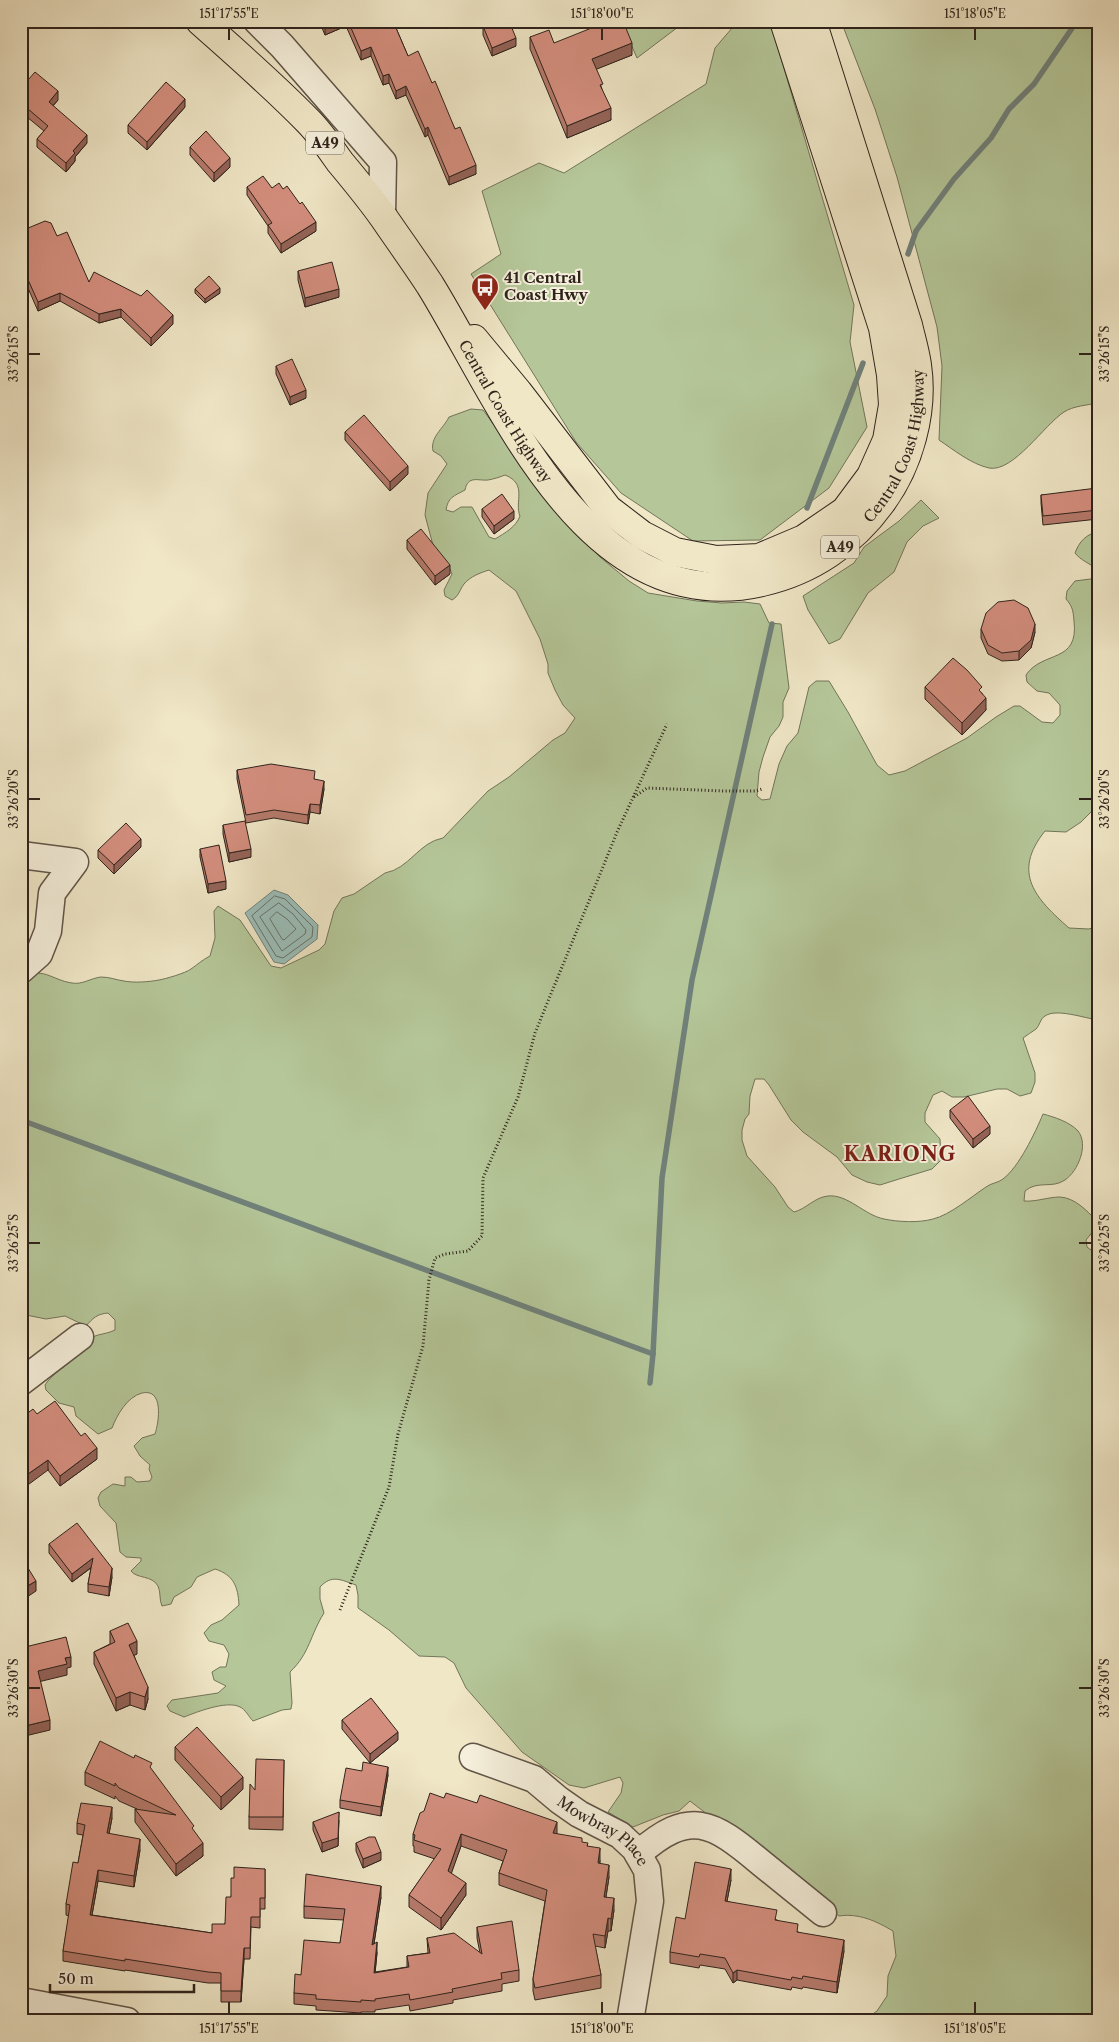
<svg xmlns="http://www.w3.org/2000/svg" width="1119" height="2042" viewBox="0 0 1119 2042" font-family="'Libre Caslon Text',serif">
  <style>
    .green { fill: #b5c799; stroke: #72755a; fill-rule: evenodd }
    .water { fill: #9bbfba; stroke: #70817b }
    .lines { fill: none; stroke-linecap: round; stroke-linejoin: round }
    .shore { stroke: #65716b; stroke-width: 1 }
    .stream { stroke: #70817b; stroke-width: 5.5 }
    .minor-casing { stroke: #5f5447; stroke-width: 29 }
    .highway-casing { stroke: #2f231c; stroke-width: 30 }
    .path { stroke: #2f231c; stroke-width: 3; stroke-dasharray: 1 2.5; stroke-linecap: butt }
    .minor { stroke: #f5efdb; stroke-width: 26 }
    .highway { stroke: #f0e7c7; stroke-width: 28 }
    .wall { fill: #b67a6c; stroke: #2f231c }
    .shaded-wall { fill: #946358; stroke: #2f231c }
    .building { fill: #d48e7e; stroke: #2f231c }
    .ticks { fill: none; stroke: #2f231c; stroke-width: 2 }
    .labels { text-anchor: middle; stroke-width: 4; stroke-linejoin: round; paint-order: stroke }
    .shield { fill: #f5efdb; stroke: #6a6055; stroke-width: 1 }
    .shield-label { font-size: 14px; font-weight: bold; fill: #2f231c }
    .poi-label { font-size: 15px; font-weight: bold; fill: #2f231c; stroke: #f5efdb; text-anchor: start }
    .street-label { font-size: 15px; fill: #2f231c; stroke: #f5efdb }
    .district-label { font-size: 20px; font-weight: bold; letter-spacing: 1px; fill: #7a1f14; stroke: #f5efdb }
    .neatline { fill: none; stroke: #2f231c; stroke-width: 2 }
    .ticks-label { font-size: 12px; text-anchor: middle; fill: #2f231c }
  </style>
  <rect width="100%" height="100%" fill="#f0e7c7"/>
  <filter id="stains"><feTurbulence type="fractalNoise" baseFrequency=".004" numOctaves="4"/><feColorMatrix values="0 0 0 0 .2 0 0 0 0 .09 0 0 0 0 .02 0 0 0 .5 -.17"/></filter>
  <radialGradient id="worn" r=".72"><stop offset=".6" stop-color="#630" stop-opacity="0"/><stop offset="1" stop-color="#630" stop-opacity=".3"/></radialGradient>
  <!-- green -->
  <g class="green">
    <path d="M604 21H686L637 58 623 26 608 29Z"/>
    <path d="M738 21H770L854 305 850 342 867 427 829 488 760 540 693 541 621 493 576 442 471 274 501 254 482 191 539 163 564 173 706 84 715 48Z"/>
    <path d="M841 21H1098V403C1088 405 1073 406 1064 412 1045 424 1013 473 989 468 971 464 954 450 939 440L942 366 937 327 897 177 875 109Z"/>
    <path d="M471 409 483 410 560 515 600 557 629 581 648 593 697 601 722 603 744 602 760 604 769 623 781 624 789 688 783 702V717L779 726 770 737 763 757 759 772 757 796 762 800 770 799 779 764 787 746 798 733 809 687 816 681H829L848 712 877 765 889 775 905 771 967 738 996 717 1014 706H1020L1042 722 1053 723 1060 715V705L1049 693 1037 691 1027 682 1026 675C1043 650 1079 664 1074 621 1073 611 1073 607 1066 599L1067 591 1075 581 1098 578V805L1081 822 1066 832 1045 831C1011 873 1036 899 1069 928L1089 929 1098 926V1020C1084 1018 1056 1008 1045 1016 1040 1019 1040 1025 1036 1029 1032 1032 1027 1035 1023 1038L1035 1073V1082L1031 1093 1020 1096 1007 1089H997L964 1097H952L942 1091 933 1095 925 1113V1122L940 1139 941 1160 932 1169 899 1179 880 1185 867 1182 852 1175 837 1157 803 1132 791 1120 769 1085 764 1079H755L750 1096 749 1114 745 1119 742 1130V1140L747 1156 775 1187 788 1207 794 1212C806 1209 815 1197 828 1196 848 1194 864 1215 884 1219 898 1222 919 1223 933 1219 950 1215 971 1197 986 1187 991 1183 998 1183 1003 1179 1019 1167 1035 1133 1043 1114 1054 1117 1070 1122 1078 1131 1089 1145 1078 1171 1065 1180 1052 1189 1038 1180 1025 1191L1024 1201C1036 1202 1048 1197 1060 1197 1075 1198 1086 1210 1096 1220L1094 1230 1086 1240 1087 1247 1091 1250 1098 1249V2021H863L877 2011 887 1996 888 1976 896 1956 893 1931C876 1921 859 1913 839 1916L690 1801 679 1811 663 1815 633 1827 608 1812 621 1793 623 1783 620 1777 584 1788 569 1785 522 1752 466 1688 454 1663 445 1657 419 1656 389 1630 358 1608V1595L356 1585C341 1580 332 1574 320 1587V1599L324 1613C310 1635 310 1653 290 1672L292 1703 291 1709 282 1710 253 1721C249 1717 245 1709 240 1707 227 1700 197 1712 184 1717L170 1711 167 1706 172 1700 218 1693 226 1686 214 1680 212 1672 220 1667H226L229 1654 224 1645 209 1641 204 1633 211 1625 222 1620 239 1605C238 1587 234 1575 215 1569L197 1577 191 1587 174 1597 171 1604 162 1606C159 1600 161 1592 158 1586 152 1575 137 1579 131 1571L141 1561V1558L126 1557 120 1552 116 1523 100 1506 98 1498 101 1492 113 1484 125 1486V1477H131L137 1482 150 1481 152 1477 149 1469 150 1465 140 1456 134 1446 142 1438 155 1434C159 1422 164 1388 142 1393 127 1397 117 1415 112 1428L98 1434 76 1416 74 1407 59 1403 46 1390 45 1385C52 1374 65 1367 74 1358 81 1352 85 1342 93 1337 98 1334 107 1334 115 1330V1320L108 1313C97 1314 93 1318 86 1326L65 1316 46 1319 21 1314V979C42 965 51 980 72 983 82 985 91 978 101 977 110 977 116 980 124 981 134 983 148 982 159 980 165 979 186 973 191 969 197 965 202 960 210 956L215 938 214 911 218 906 240 920 271 966 281 968 319 950 325 944 334 911 342 898 354 894 385 873C409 869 419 842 443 838L488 791 509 777 553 740 565 733 575 718 563 705 555 690 548 673V664L540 639 516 591 489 570C480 573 471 576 464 584 459 591 459 596 452 600L445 596 444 590 452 574 449 567 434 549 425 515 428 493 447 464 441 456 433 451C430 437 443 429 449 417ZM505 475C528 484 514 502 520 516 516 527 505 533 495 539L489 537 472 507H461L453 512 446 510C448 497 454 496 465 490 468 475 478 481 488 480 494 479 500 477 505 475Z"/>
    <path d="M921 500 939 518 923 526 907 542 894 572 868 593 840 639 829 644 808 610 803 596 854 563 864 547 899 521Z"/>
    <path d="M1098 532V570C1091 564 1080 560 1075 553 1079 542 1086 534 1098 532Z"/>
  </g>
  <!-- water -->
  <path class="water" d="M274 890 288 895 318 925 317 939 284 964 274 962 245 913Z"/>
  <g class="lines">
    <!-- shore -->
    <g class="shore">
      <path d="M275 896 285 899 313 927 312 937 283 958 276 956 252 916Z"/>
      <path d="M279 903 293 914 306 930 305 934 282 951 260 917Z"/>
      <path d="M277 912 287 919 296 929 284 940 282 939 270 919Z"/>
    </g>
    <!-- stream -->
    <g class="stream">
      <path d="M908 254 916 231 954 179 991 138 1009 109 1034 84 1077 21"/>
      <path d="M807 508 863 363"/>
      <path d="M21 1120 653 1354 662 1178 692 980 772 624"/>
      <path d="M650 1383 653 1354"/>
    </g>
    <!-- minor casing -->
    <g class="minor-casing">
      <g id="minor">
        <path d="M257 21 282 46 383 162 382 215"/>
        <path d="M21 855 75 862 52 893 48 931 39 954 21 970"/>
        <path d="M21 1382 80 1337"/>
        <path id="s1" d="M473 1757 534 1779 559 1800 579 1814 620 1835 635 1849 647 1870 650 1901 630 2021"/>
        <path d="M638 1854C690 1808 712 1822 760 1862 781 1879 802 1896 823 1913"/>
        <path d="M21 2001 127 2021"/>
      </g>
    </g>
    <!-- highway casing -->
    <g class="highway-casing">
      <g id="highway">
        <path id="s2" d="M200 21C237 54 274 86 308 121 320 133 330 148 340 162 355 180 370 198 384 218 399 240 415 262 430 285 503 403 587 622 762 582 811 571 852 543 881 503 909 465 924 412 917 365 915 351 911 338 908 325L812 21"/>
        <path d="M474 339 518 392 608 509 642 535 675 552 716 560 759 558 804 539 845 511 871 476 887 440 893 405 891 375 883 328 784 21"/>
      </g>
    </g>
    <!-- path -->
    <g class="path">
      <path d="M634 797 647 788 724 791H756L762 789"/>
      <path d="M340 1610 389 1487 398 1434 423 1346 429 1280 435 1258 445 1254 468 1251 482 1236 483 1178 518 1097 535 1033 618 830 667 724"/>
    </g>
    <!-- minor -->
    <use href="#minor" class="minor"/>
    <!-- highway -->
    <use href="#highway" class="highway"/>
  </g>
  <!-- wall -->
  <g class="wall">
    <path d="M319 21H393L408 56 432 83 455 129 476 174 449 185 428 135 425 137 406 95 396 99 389 83 383 85 371 56 361 60 346 26 325 35Z"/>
    <path d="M483 26 516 46 492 56 483 35Z"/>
    <path d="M530 37 554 43 632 55 596 69 611 120 567 138 530 49Z"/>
    <path d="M21 88 58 100 53 106 87 143 75 157V161L66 172 37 147V139L44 131 21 112Z"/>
    <path d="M185 107 147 150 128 133V125Z"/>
    <path d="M190 147 230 167 214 182 190 155Z"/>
    <path d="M247 187 272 188 316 231 281 253 268 233V226L247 195Z"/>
    <path d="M21 231 89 282 173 324 151 346 121 317 99 323 60 301 38 311 21 272Z"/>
    <path d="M298 271 339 297 305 307 298 280Z"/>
    <path d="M195 289 220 293 205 303 195 293Z"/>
    <path d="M276 366 306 398 290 405 276 374Z"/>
    <path d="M345 432 408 474 390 491 345 440Z"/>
    <path d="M1041 495 1098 497V519L1043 525 1041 503Z"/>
    <path d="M482 509 514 519 494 534 482 517Z"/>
    <path d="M407 540 450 574 435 585 407 549Z"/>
    <path d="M981 629 1035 632 1031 648 1019 660 1002 661 988 654 981 638Z"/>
    <path d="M925 687 982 693 986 710 962 735 925 699Z"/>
    <path d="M237 770 315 779 324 789 320 814 310 812 308 824 274 818 246 823 237 779Z"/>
    <path d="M223 825 251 857 229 862 223 834Z"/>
    <path d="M141 847 114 874 98 858V850Z"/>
    <path d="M200 849 226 889 208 893 200 857Z"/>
    <path d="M950 1110 990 1134 973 1148 950 1118Z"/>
    <path d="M1098 1121V1144L1094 1134V1122Z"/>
    <path d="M37 1414 97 1459 60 1486 48 1470Z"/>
    <path d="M49 1544 112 1577 109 1596 88 1592V1584L91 1568 72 1582 49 1553Z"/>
    <path d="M110 1631 137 1654 134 1655 148 1699 145 1710 130 1705 116 1711 94 1664V1652L110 1644Z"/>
    <path d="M342 1720 398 1740 370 1763 342 1729Z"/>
    <path d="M175 1747 243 1789 221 1810 175 1760Z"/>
    <path d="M284 1760 283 1830 249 1829V1817L255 1790Z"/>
    <path d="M152 1770 194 1832 203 1856 176 1876 135 1822V1809H137L119 1801 115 1796V1799L85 1785V1772Z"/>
    <path d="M388 1775 381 1816 340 1808V1800Z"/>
    <path d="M112 1818 109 1834 140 1850 134 1887 98 1881 92 1915 212 1933 225 1924 231 1897 234 1878 265 1869V1909H260V1928L251 1927 250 1959H244L241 2002H221V1983H208L125 1970V1971L63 1961V1951L69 1916 66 1915V1904L78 1863 83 1835 77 1834V1823Z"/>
    <path d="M339 1820 338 1846 322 1852 313 1830V1822Z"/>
    <path d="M413 1834H557L582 1842 588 1846 600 1860V1863L609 1877 606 1897 614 1910 611 1931H608L605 1948 595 1946 601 1975V1988L535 2000 533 1991V1979L545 1901 499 1885V1873L503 1861 461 1846 451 1873 466 1895 441 1930 409 1907V1895L435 1859 414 1852V1846H413Z"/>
    <path d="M356 1843 381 1860 363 1868 356 1851Z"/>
    <path d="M731 1880 727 1901 777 1920 798 1932 844 1951 837 1993 803 1987 802 1989 792 1987 791 1990 737 1980 733 1983 725 1969 700 1965 699 1968 670 1963V1952L685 1919Z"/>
    <path d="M381 1897 374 1944 377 1953 375 1972 407 1967V1956L428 1953 427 1938 480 1953 477 1938V1927L519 1970V1981L502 1984V1991L453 2000V2003L410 2011 409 2005 375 2010V2012H361V2013L316 2010V2006L294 2004V1993L301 1975 340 1943 344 1920 304 1918V1906Z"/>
  </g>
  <!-- shaded-wall -->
  <g class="shaded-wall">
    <path d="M338 21H346V26L325 35V26Z"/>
    <path d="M516 38V46L492 56V48Z"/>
    <path d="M632 43V55L592 71V59Z"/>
    <path d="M371 47V56L361 60V51Z"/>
    <path d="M389 74V83L383 85V76Z"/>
    <path d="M406 86V95L396 99V91Z"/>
    <path d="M58 91V100L49 110V102Z"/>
    <path d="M185 99V107L147 150V142Z"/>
    <path d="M611 108V120L567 138V126Z"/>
    <path d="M428 127V135L425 137V129Z"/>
    <path d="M87 135V143L75 157V161L66 172V163L73 151Z"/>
    <path d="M230 158V167L214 182V173Z"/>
    <path d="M476 165V174L449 185V177Z"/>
    <path d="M316 222V231L281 253V244Z"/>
    <path d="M220 288V293L205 303V299Z"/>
    <path d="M339 289V297L305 307V298Z"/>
    <path d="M60 293V301L38 311V302Z"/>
    <path d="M121 309V317L99 323V314Z"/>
    <path d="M173 315V324L151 346V338Z"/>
    <path d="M306 390V398L290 405V397Z"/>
    <path d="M408 466V474L390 491V482Z"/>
    <path d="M514 511V519L494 534V526Z"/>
    <path d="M450 565V574L435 585V576Z"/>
    <path d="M1035 624V632L1031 648 1019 660V651Z"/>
    <path d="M986 698V710L962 735V723Z"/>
    <path d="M324 781V789L320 814V805Z"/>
    <path d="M310 804V812L308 824V815Z"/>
    <path d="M141 839V847L114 874V865Z"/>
    <path d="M251 849V857L229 862V853Z"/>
    <path d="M226 881V889L208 893V884Z"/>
    <path d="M990 1126V1134L973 1148V1139Z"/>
    <path d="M97 1448V1459L60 1486V1476Z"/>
    <path d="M48 1460V1470L21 1490V1479Z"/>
    <path d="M93 1558V1566L72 1582V1574Z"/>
    <path d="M112 1568V1577L109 1596V1587Z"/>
    <path d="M36 1581V1591L21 1601V1590Z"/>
    <path d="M25 1600V1611L21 1613V1603Z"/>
    <path d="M137 1641V1654L129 1658V1645Z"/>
    <path d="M71 1657V1667L67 1668V1675L38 1682V1671L65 1658Z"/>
    <path d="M148 1687V1699L145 1710V1697Z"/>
    <path d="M130 1692V1705L116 1711V1698Z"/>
    <path d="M50 1720V1730L21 1737V1727Z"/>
    <path d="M398 1732V1740L370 1763V1754Z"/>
    <path d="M388 1767V1775L381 1816V1807Z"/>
    <path d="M243 1777V1789L221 1810V1797Z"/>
    <path d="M112 1807V1818L107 1844V1833Z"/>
    <path d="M339 1812 338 1846 322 1852V1843Z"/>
    <path d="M557 1822V1834L553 1833Z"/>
    <path d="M461 1834V1846L448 1883V1871Z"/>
    <path d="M140 1839V1850L134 1887V1876Z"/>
    <path d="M203 1843V1856L176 1876V1864Z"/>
    <path d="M600 1848V1860L598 1875V1863Z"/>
    <path d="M381 1852V1860L363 1868V1859Z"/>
    <path d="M609 1865V1877L604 1909V1897Z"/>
    <path d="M731 1869V1880L725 1912V1901Z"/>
    <path d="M98 1870V1881L90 1926V1915Z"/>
    <path d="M466 1883V1895L441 1930V1918Z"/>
    <path d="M381 1886V1897L372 1956V1945Z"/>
    <path d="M614 1898V1910L611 1931V1919Z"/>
    <path d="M608 1918V1931L605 1948V1936Z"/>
    <path d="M844 1940V1951L837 1993V1982Z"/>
    <path d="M377 1942V1953L374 1984V1973Z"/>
    <path d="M244 1948V1959L241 2002V1991Z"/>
    <path d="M737 1970V1980L733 1983V1973Z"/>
  </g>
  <!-- building -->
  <g class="building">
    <path d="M323 21H338L325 26Z"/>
    <path d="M348 21H393L408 56 418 51 432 83 435 81 455 129 460 127 476 165 449 177 428 127 425 129 406 86 396 91 389 74 383 76 371 47 361 51Z"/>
    <path d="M494 21H509L516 38 492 48 483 26Z"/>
    <path d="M609 21H623L632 43 592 59 603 84 600 85 611 108 567 126 530 37 549 30 554 43Z"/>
    <path d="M35 72 58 91 49 102 87 135 73 151 75 153 66 163 37 139 48 126 21 103V88Z"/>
    <path d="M166 82 185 99 147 142 128 125Z"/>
    <path d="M206 131 230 158 214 173 190 147Z"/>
    <path d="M263 176 272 188 279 183 283 189 287 186 300 204 302 202 316 222 281 244 268 225 272 223 247 187Z"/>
    <path d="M45 221 51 223 57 236 67 232 89 282 94 272 141 296 147 290 173 315 151 338 121 309 99 314 60 293 38 302 21 264V231Z"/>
    <path d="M332 262 339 289 305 298 298 271Z"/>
    <path d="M209 276 220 288 205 299 195 289Z"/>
    <path d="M292 359 306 390 290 397 276 366Z"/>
    <path d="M364 415 408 466 390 482 345 432Z"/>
    <path d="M1097 488 1098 497V510L1043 516 1041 495Z"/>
    <path d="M502 494 514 511 494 526 482 509Z"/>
    <path d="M421 529 450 565 435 576 407 540Z"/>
    <path d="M1014 600 1028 608 1035 624 1031 640 1019 651 1002 653 988 645 981 629 986 613 998 602Z"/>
    <path d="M953 658 967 670 982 687 979 690 986 698 962 723 925 687Z"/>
    <path d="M271 764 315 771 314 779 324 781 320 805 310 804 308 815 274 810 246 815 237 770Z"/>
    <path d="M245 821 251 849 229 853 223 825Z"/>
    <path d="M126 823 141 839 114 865 98 850Z"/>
    <path d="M219 845 226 881 208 884 200 849Z"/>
    <path d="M968 1096 990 1126 973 1139 950 1110Z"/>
    <path d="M1098 1121V1132L1094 1122Z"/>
    <path d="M55 1401 81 1436 85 1433 97 1448 60 1476 48 1460 21 1479V1418L33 1409 37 1414Z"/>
    <path d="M77 1523 112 1568 109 1587 88 1584 93 1558 72 1574 49 1544Z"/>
    <path d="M23 1560 36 1581 21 1590V1561Z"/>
    <path d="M21 1595 25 1600 21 1603Z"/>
    <path d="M128 1623 137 1641 129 1645 148 1687 145 1697 130 1692 116 1698 94 1652 115 1642 110 1631Z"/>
    <path d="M66 1637 71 1657 65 1658 67 1664 38 1671 50 1720 21 1727V1648Z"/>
    <path d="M371 1698 398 1732 370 1754 342 1720Z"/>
    <path d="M197 1727 243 1777 221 1797 175 1747Z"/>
    <path d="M100 1741 134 1758 135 1755 152 1763 150 1767 194 1826 192 1828 203 1843 176 1864 135 1809 176 1815 119 1788 115 1783V1786L85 1772Z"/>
    <path d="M256 1759 284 1760 283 1817H249L250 1784 255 1790Z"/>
    <path d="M363 1762 388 1767 381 1807 340 1800 346 1768 362 1771Z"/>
    <path d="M430 1793 444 1798 446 1793 477 1803 480 1795 557 1822 553 1833 582 1838V1842L588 1843 587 1846 600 1848 598 1863 609 1865 604 1897 614 1898 611 1919 608 1918 605 1936 593 1934 601 1975 535 1988 533 1979 547 1890 499 1873 507 1850 461 1834 448 1871 466 1883 441 1918 409 1895 441 1849 414 1840 415 1835 413 1834 420 1813 424 1811Z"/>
    <path d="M81 1803 112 1807 107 1833 140 1839 134 1876 98 1870 90 1915 212 1933V1924H225L226 1897H231V1878H234V1867L265 1869V1898H260V1917H251L250 1948H244L241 1991H221V1973L208 1972 125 1959V1961L63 1951 70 1905 66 1904 73 1862 78 1863 85 1825 77 1823Z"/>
    <path d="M339 1812 338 1838 322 1843 313 1822Z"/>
    <path d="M369 1837H375L381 1852 363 1859 356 1843Z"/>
    <path d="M695 1862 731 1869 725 1901 777 1910 775 1920 798 1924 797 1932 844 1940 837 1982 803 1976 802 1979 792 1977 791 1980 737 1970 733 1973 725 1958 700 1954 699 1957 670 1952 676 1917 685 1919Z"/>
    <path d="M306 1874 381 1886 372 1945 377 1942 374 1973 409 1967 407 1956 430 1953 427 1938 454 1933 482 1954 477 1927 512 1921 519 1970 501 1973 502 1979 452 1989 453 1992 410 2000 409 1994 375 1999V2001L361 2000V2002L316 1999V1995L294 1993 295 1974 301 1975 304 1940 340 1943 345 1909 304 1906Z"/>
  </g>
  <!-- ticks -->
  <path class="ticks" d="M229 28V40M602 28V40M975 28V40M28 354H40M1079 354H1092M28 799H40M1079 799H1092M28 1243H40M1079 1243H1092M28 1688H40M1079 1688H1092M229 2002V2014M602 2002V2014M975 2002V2014"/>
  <!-- icons -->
  <defs>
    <g id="bus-pin" transform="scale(1.4375)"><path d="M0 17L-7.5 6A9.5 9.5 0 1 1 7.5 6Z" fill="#8f2418" stroke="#f5efdb"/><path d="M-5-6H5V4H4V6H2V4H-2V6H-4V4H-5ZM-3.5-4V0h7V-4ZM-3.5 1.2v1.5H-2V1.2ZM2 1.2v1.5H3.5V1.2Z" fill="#fff"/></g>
  </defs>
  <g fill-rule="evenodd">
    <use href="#bus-pin" x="485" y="287"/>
  </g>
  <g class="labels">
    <!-- shield labels -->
    <g class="shield">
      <rect x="306" y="131.5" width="38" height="23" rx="4"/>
      <rect x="821" y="535.5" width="38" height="23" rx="4"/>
    </g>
    <g class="shield-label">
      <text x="325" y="148">A49</text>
      <text x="840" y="552">A49</text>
    </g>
    <!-- poi labels -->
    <g class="poi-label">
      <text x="504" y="283">41 Central<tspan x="504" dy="17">Coast Hwy</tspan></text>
    </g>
    <!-- street labels -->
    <g class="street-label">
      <text dy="5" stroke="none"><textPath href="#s2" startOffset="499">Central Coast Highway</textPath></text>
      <text dy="5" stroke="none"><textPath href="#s2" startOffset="1038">Central Coast Highway</textPath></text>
      <text dy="5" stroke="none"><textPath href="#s1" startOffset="152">Mowbray Place</textPath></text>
    </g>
    <!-- district labels -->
    <g class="district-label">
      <text x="900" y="1161">KARIONG</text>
    </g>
  </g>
  <!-- margin -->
  <rect width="1119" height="2042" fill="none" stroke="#f0e7c7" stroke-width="55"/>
  <!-- scale -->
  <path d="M50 1984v8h144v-8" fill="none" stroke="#2f231c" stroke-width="2.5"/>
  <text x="58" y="1984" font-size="15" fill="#2f231c" stroke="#f5efdb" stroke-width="4" paint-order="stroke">50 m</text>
  <rect x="28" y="28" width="1064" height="1986" class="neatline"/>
  <g class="ticks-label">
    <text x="229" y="18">151°17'55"E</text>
    <text x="602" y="18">151°18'00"E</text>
    <text x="975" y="18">151°18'05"E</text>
    <text transform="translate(14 354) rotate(-90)" y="4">33°26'15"S</text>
    <text transform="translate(1105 354) rotate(-90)" y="4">33°26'15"S</text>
    <text transform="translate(14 799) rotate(-90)" y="4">33°26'20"S</text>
    <text transform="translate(1105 799) rotate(-90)" y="4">33°26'20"S</text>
    <text transform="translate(14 1243) rotate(-90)" y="4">33°26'25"S</text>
    <text transform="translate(1105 1243) rotate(-90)" y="4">33°26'25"S</text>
    <text transform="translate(14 1688) rotate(-90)" y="4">33°26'30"S</text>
    <text transform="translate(1105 1688) rotate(-90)" y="4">33°26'30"S</text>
    <text x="229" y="2033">151°17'55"E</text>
    <text x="602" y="2033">151°18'00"E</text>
    <text x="975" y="2033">151°18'05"E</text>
  </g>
  <rect width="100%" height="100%" filter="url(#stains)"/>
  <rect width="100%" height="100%" fill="url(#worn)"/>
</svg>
